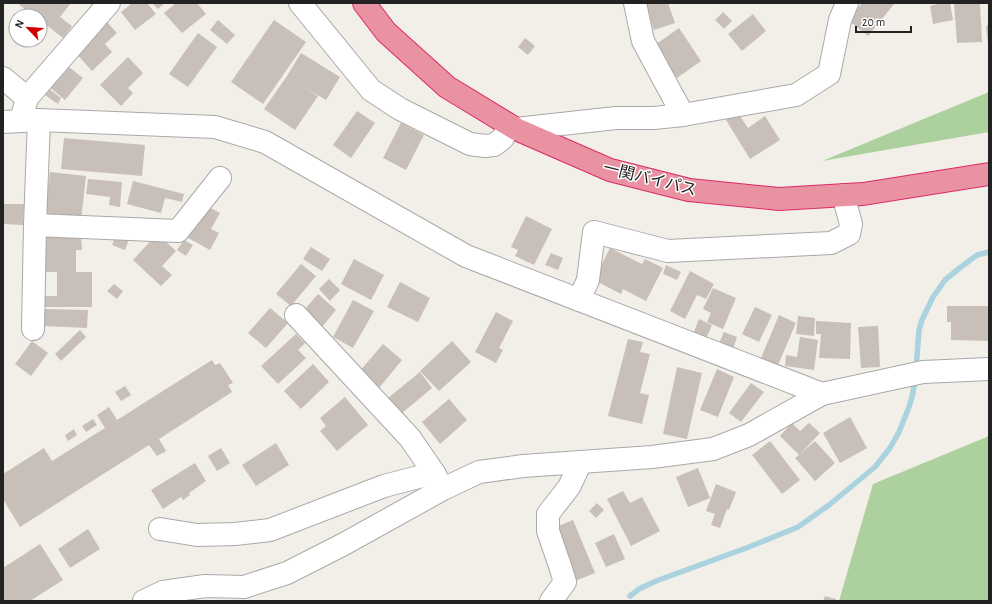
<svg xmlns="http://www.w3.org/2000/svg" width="992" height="604" viewBox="0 0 992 604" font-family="'Alegreya Sans','Noto Sans JP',sans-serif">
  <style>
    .forest { fill: #add19e }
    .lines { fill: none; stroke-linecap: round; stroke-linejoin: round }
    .stream { stroke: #aad3df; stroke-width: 5.5 }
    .building { fill: #c7bfb8 }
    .minor-casing { stroke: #a9a9a9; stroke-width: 24 }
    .highway-casing { stroke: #dc2a67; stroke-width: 24 }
    .minor { stroke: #fff; stroke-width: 22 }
    .highway { stroke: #e892a2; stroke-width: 22 }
    .labels { text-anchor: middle; stroke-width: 3; stroke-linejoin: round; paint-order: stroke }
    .street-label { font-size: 16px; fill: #222; stroke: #fff }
  </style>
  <rect width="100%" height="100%" fill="#f2efe9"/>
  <!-- forest -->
  <g class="forest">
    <path d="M989 92V132L822 161Z"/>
    <path d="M989 436V601H839L873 484Z"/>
  </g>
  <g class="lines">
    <!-- stream -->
    <g class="stream">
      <path d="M916 369 919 330 922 320 933 297 945 280 961 267 977 255 989 252"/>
      <path d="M630 596 639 589 656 581 749 547 798 527 829 505 875 467 890 448 899 432 909 407 913 393 915 379"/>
    </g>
  </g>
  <!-- building -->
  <g class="building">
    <path d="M17 3H71L60 17 72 26 63 38 40 20V16H34Z"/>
    <path d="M132 3H147L156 14 135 30 121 12Z"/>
    <path d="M152 3H165L158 9Z"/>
    <path d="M176 3H197L206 14 182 33 164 13Z"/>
    <path d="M645 3H668L675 23 654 30Z"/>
    <path d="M862 3H895L868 36 848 20Z"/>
    <path d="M942 3H950L953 20 933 24 930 6Z"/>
    <path d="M954 3H980L982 42 957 43Z"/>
    <path d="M723 12 732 21 724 29 715 20Z"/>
    <path d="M753 14 766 31 742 51 728 34Z"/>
    <path d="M218 20 235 35 227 44 210 30Z"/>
    <path d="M274 20 306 42 263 104 231 82Z"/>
    <path d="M107 22 117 33 105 44 112 52 92 71 75 52Z"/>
    <path d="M989 25V44H988L986 26Z"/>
    <path d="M679 28 701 61 677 78 655 45Z"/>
    <path d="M198 33 217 47 188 87 169 74Z"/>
    <path d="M525 38 535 46 528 55 518 47Z"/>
    <path d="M301 53 340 77 326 100 304 87 318 96 295 130 264 109 287 76Z"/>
    <path d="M128 57 143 73 128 88 133 93 121 106 100 85Z"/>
    <path d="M65 64 83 78 65 100 48 86Z"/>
    <path d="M49 89 61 98 58 104 45 95Z"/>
    <path d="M357 111 375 123 351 158 333 145Z"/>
    <path d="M738 113 748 128 765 116 780 140 750 159 726 120Z"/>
    <path d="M401 123 424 135 406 170 383 158Z"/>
    <path d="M64 138 145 145 142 176 61 169Z"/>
    <path d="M50 172 86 176 81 220 45 215Z"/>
    <path d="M88 179 122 182 120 207 109 205 110 197 86 194Z"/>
    <path d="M133 181 184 194 182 202 165 198 161 213 127 204Z"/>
    <path d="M198 201 220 213 211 229 219 233 210 250 181 234Z"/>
    <path d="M3 204H24L23 225 3 224Z"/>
    <path d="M526 216 552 229 534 265 515 256 518 250 511 247Z"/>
    <path d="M119 229 131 234 125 250 112 245Z"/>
    <path d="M157 234 176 251 162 266 172 275 161 286 133 260Z"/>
    <path d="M41 236H81L82 250H76V272H92V307H40V296H57V272H41Z"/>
    <path d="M184 240 193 245 186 256 177 250Z"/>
    <path d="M311 247 330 259 322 271 303 259Z"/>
    <path d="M610 248 642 264 645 259 663 268 646 301 623 289 621 294 594 280Z"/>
    <path d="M551 253 563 258 558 270 545 265Z"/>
    <path d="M354 259 384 275 371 300 341 284Z"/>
    <path d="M301 264 316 276 291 306 276 294Z"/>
    <path d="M666 265 681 272 677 280 663 274Z"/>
    <path d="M690 271 714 284 706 299 697 295 685 319 670 311Z"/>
    <path d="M329 279 340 290 330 301 319 289Z"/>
    <path d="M400 282 430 298 418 322 387 307Z"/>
    <path d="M114 284 123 291 117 299 107 291Z"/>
    <path d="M713 288 736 298 723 329 707 322 711 313 703 309Z"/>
    <path d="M318 294 336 310 318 332 299 316Z"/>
    <path d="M353 300 374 311 353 348 333 337Z"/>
    <path d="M947 306H989V341L951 340V322H947Z"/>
    <path d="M755 307 772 315 759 342 742 334Z"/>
    <path d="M270 308 288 323 266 348 248 333Z"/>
    <path d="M44 309 88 310 87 328 43 326Z"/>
    <path d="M496 312 513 321 499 348 503 350 496 363 475 352Z"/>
    <path d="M779 315 796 323 778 365 761 358Z"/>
    <path d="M798 316 815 318 814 336 796 334Z"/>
    <path d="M699 319 712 325 706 339 693 334Z"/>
    <path d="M816 321 851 323 850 359 819 358 821 334H816Z"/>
    <path d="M878 326 880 367 861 368 858 327Z"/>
    <path d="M80 330 86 337 61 361 55 354Z"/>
    <path d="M724 332 737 337 733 349 719 343Z"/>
    <path d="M296 334 305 343 298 350 306 358 278 384 261 366Z"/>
    <path d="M800 337 818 340 814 370 785 366 786 355 797 357Z"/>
    <path d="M628 339 643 342 640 352 650 354 640 393 649 395 642 424 608 416Z"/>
    <path d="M32 341 48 353 31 376 15 364Z"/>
    <path d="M452 341 471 362 439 391 420 371Z"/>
    <path d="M383 344 402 360 379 388 359 372Z"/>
    <path d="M212 360 215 365 220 363 233 383 228 385 232 392 159 439 166 451 157 456 149 445 20 527 3 499V474L44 448 52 461 105 428 97 415 109 407 117 420Z"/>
    <path d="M313 364 329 382 301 409 284 391Z"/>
    <path d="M677 367 702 373 687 439 663 434Z"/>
    <path d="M717 369 734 377 718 417 700 410Z"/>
    <path d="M420 372 432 388 401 414 388 398Z"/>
    <path d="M751 383 764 392 741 422 729 413Z"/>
    <path d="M125 386 131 395 121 401 115 392Z"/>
    <path d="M345 397 368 425 337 451 320 431 326 426 320 418Z"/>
    <path d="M449 399 467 420 440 444 422 422Z"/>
    <path d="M850 417 867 448 840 463 823 433Z"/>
    <path d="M93 419 97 425 86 432 82 426Z"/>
    <path d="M792 423 800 431 809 423 820 433 801 453 815 441 835 463 815 481 795 458 799 455 780 436Z"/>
    <path d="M74 429 77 435 68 441 65 435Z"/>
    <path d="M770 441 800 480 782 494 752 455Z"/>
    <path d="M276 443 289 465 256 486 242 465Z"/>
    <path d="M221 448 230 463 217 471 208 456Z"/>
    <path d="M195 463 206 481 189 493 190 495 183 500 181 497 163 509 151 490Z"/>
    <path d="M698 468 710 498 688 507 676 477Z"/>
    <path d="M716 484 736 492 729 510 727 509 720 528 711 525 715 514 706 511Z"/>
    <path d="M623 491 630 503 642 497 660 531 631 546 607 499Z"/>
    <path d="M597 503 604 510 596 518 589 511Z"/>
    <path d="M573 520 595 573 570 583 548 530Z"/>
    <path d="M88 529 100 549 70 568 58 549Z"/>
    <path d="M614 534 625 559 606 567 595 543Z"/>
    <path d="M40 544 63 580 30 601H3V568Z"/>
    <path d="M825 596 836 599V601H823Z"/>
  </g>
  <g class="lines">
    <!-- minor casing -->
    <g class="minor-casing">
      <g id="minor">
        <path d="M300 3 371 90 400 109 470 144 485 146 494 145 503 138 509 125"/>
        <path d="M635 3 643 41 683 115"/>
        <path d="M3 78 27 98"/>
        <path d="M21 121 27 98 109 3"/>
        <path d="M3 122 39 120 215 127 265 142 466 256 822 394"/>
        <path d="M516 129 616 118H654L683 115 796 95 829 74 840 20 847 3"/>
        <path d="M35 225 178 231 220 178"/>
        <path d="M579 300 588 280 594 232 668 251 831 243 849 234 851 224 843 195"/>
        <path d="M296 315 410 438 434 473 440 484"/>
        <path d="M33 329 35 225 39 120"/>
        <path d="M160 529 197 535 235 534 270 530 384 486 434 473"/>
        <path d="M144 601 163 592 205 586 244 587 287 573 344 544 443 489 479 472 523 466 652 457 713 449 749 435 822 394 923 372 989 369"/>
        <path d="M551 601 565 582 560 566 548 531V514L569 487 581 462"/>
      </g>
    </g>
    <!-- highway casing -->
    <g class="highway-casing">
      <path id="highway" d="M364 3 386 32 447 87 516 129 610 170 689 190 779 199 863 194 989 174"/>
    </g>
    <!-- minor -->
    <use href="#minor" class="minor"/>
    <!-- highway -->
    <use href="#highway" class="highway"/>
  </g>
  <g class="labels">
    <!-- street labels -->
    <g class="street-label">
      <text transform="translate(650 178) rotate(14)" y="6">一関バイパス</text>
    </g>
  </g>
  <!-- border -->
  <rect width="992" height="604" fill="none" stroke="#222222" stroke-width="8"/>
  <!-- north arrow -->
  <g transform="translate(28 28) rotate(295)"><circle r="19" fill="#ffffff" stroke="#a7a7a7"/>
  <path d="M0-3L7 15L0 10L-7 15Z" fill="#d40000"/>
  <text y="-6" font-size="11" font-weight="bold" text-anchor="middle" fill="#222222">N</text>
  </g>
  <!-- scale -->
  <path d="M856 26v6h55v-6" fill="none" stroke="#222222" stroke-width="2"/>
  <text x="862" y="26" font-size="12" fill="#222222" stroke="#ffffff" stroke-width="3" paint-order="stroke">20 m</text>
</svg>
